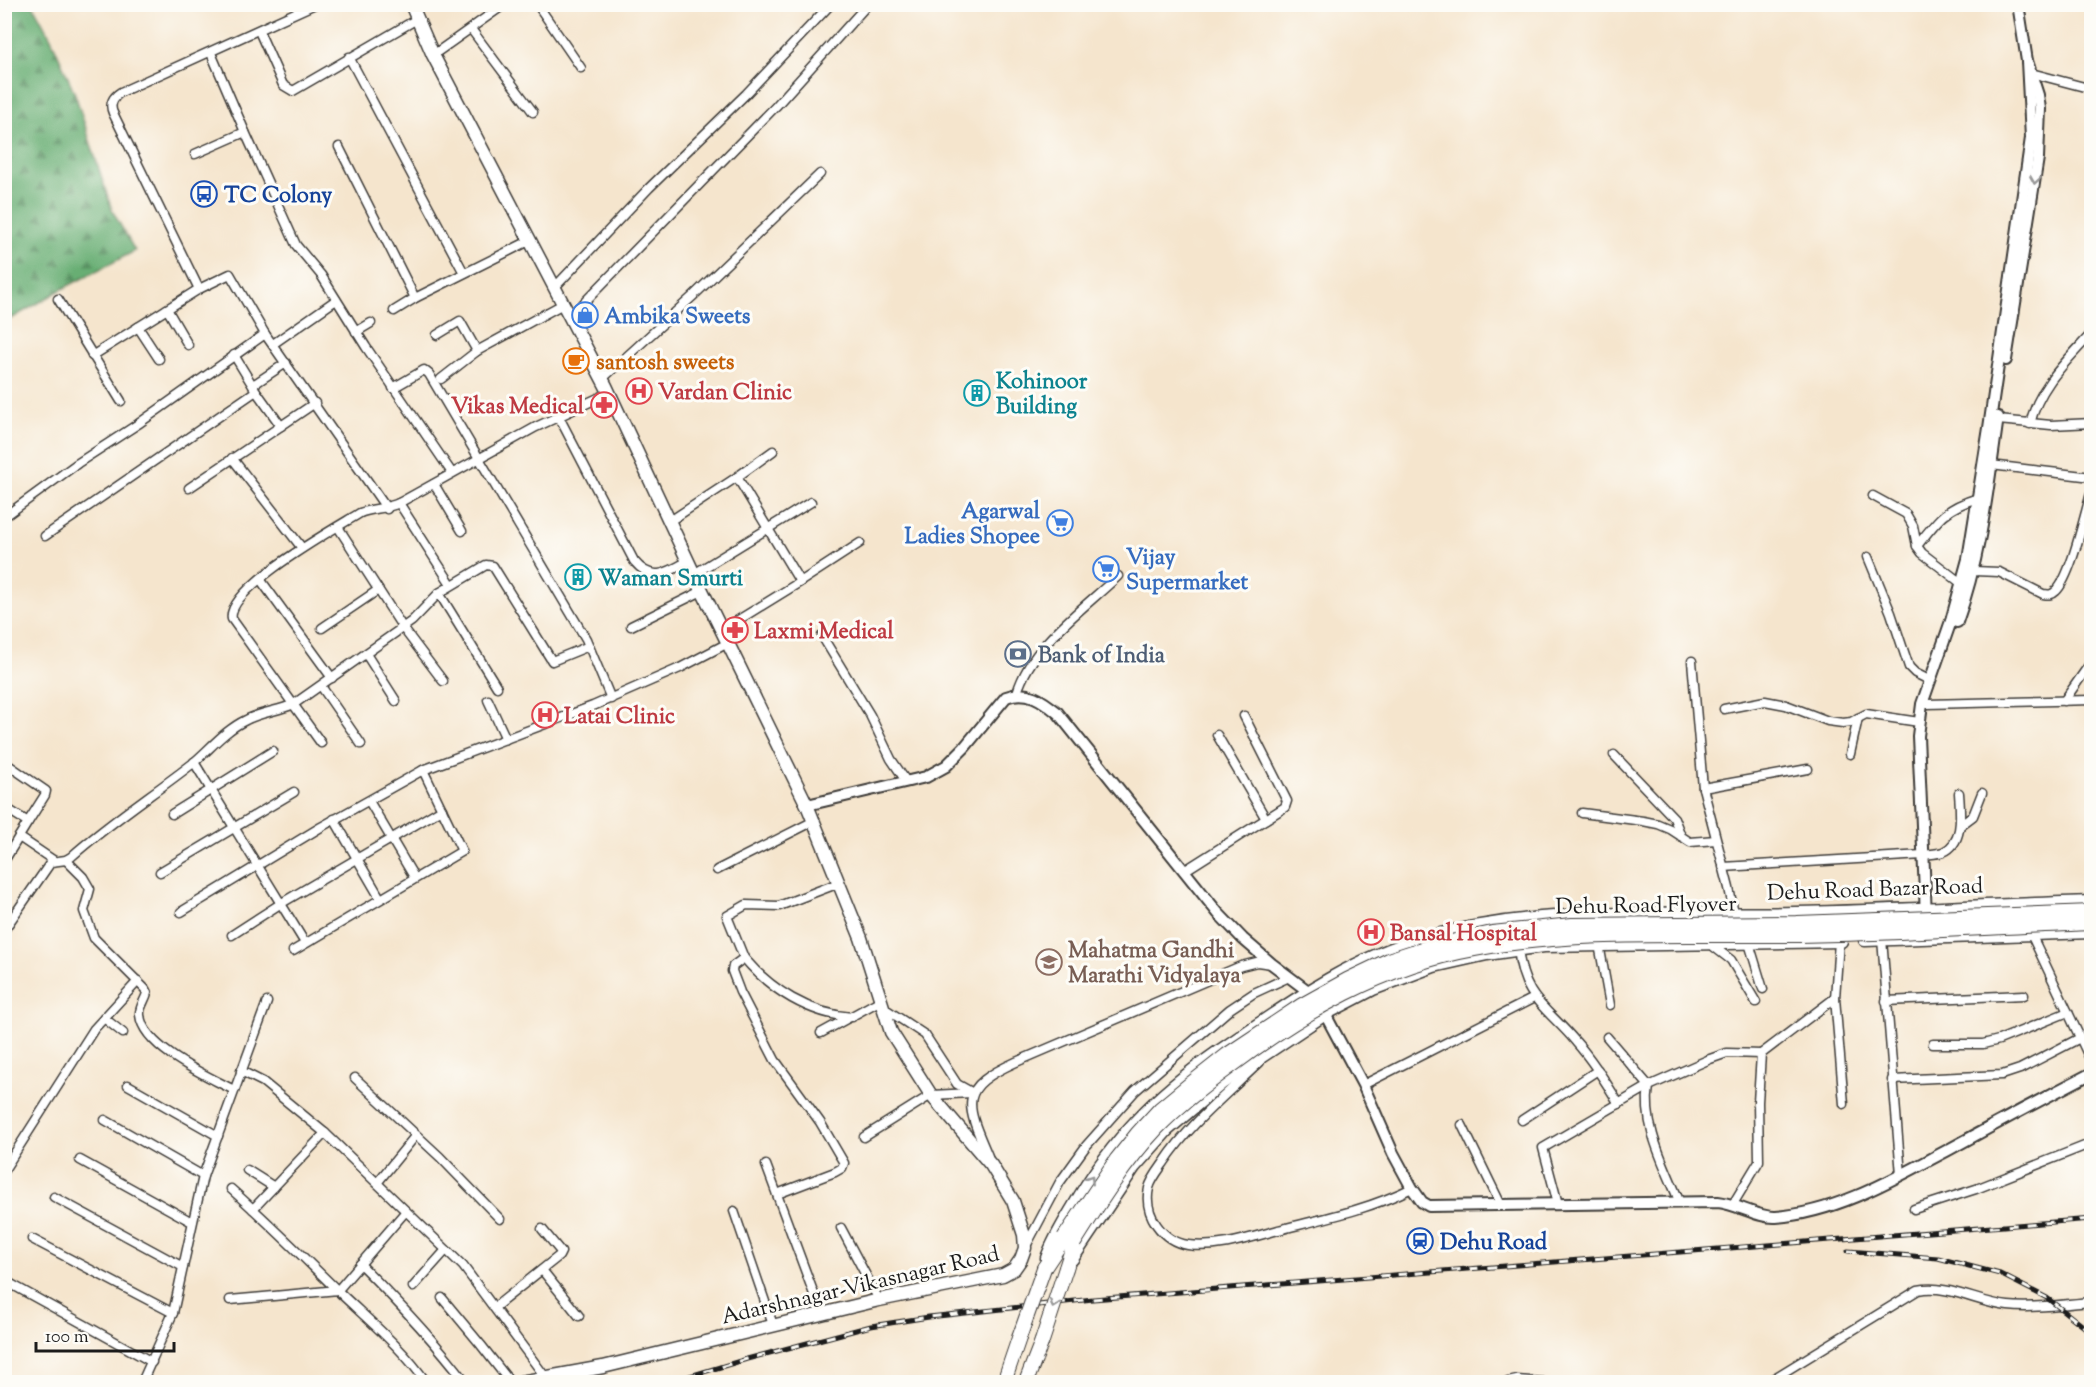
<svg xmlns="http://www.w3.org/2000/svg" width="2096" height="1387" viewBox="0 0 2096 1387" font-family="'Sorts Mill Goudy',serif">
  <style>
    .forest { fill: url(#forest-firs); stroke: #426548; stroke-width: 1.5 }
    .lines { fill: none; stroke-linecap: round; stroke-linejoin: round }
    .minor-casing { stroke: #3d3a37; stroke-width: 11 }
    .tertiary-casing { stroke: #3d3a37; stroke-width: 14 }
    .primary-casing { stroke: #3d3a37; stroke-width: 15 }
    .trunk-casing { stroke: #3d3a37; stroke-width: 16 }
    .minor { stroke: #fff; stroke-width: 8 }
    .tertiary { stroke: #fff; stroke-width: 10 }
    .primary { stroke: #fff; stroke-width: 12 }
    .trunk { stroke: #fff; stroke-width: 14 }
    .rail-casing { stroke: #1c1c1c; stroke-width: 5 }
    .rail { stroke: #fdfcf7; stroke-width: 3; stroke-dasharray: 9; stroke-linecap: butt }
    .trunk-bridge-casing { stroke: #3d3a37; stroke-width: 16; stroke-linecap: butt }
    .trunk-bridge { stroke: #fff; stroke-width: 14 }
    .oneway { stroke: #999 }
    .labels { text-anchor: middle; stroke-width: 6; stroke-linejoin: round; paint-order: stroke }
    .transit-label { font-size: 22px; font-weight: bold; fill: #164399; stroke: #fdfcf7; text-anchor: start }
    .shop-label { font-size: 22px; font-weight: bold; fill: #366cbe; stroke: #fdfcf7; text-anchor: start }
    .food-label { font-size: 22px; font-weight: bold; fill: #c56008; stroke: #fdfcf7; text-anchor: start }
    .culture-label { font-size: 22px; font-weight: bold; fill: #0d838f; stroke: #fdfcf7; text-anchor: start }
    .health-label { font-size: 22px; font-weight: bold; fill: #be3a42; stroke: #fdfcf7; text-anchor: start }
    .service-label { font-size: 22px; font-weight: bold; fill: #4e5e75; stroke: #fdfcf7; text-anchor: start }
    .street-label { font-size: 22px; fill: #1c1c1c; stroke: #fdfcf7 }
    .education-label { font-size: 22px; font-weight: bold; fill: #785e54; stroke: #fdfcf7; text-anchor: start }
  </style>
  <defs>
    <pattern id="forest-firs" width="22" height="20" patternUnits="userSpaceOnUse" patternTransform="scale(1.5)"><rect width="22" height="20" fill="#68ae73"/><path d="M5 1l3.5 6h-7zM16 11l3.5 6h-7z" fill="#558d5e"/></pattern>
  </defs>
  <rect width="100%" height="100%" fill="#fdfcf7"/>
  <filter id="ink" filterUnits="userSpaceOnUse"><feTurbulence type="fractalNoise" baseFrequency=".0167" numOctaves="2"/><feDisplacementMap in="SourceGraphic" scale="12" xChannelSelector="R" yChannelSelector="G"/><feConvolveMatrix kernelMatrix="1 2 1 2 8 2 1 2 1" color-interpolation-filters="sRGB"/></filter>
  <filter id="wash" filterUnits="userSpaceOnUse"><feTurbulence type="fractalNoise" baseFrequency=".008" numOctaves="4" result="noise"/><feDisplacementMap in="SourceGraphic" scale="24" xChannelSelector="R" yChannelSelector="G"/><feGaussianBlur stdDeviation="1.35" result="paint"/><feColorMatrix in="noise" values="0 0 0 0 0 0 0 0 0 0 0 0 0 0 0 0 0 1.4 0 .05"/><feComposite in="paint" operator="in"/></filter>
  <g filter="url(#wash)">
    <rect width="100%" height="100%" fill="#f5e5cd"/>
    <!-- forest -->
    <path class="forest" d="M5 4 33 5 51 38 75 94 112 210 135 251 64 288 11 319 4 307Z"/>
  </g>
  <g filter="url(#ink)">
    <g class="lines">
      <!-- minor casing -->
      <g class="minor-casing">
        <g id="minor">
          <path d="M537 4 581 68"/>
          <path d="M471 29 533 112"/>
          <path d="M259 31 283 85 293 91 417 19"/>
          <path d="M211 53 245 132 296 245 321 275 366 347 452 473"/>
          <path d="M433 55 505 4"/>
          <path d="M349 57 464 273"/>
          <path d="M2031 73 2092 89"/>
          <path d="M339 147 415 298"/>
          <path d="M195 154 245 132"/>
          <path d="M555 287 649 188 746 94 831 4"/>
          <path d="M199 289 113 113C109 104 113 97 121 92L315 4"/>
          <path d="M58 299 121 401"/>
          <path d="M167 309 188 345"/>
          <path d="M394 311 415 298 529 241"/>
          <path d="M570 317 776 106 868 4"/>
          <path d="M138 327 159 359"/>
          <path d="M356 332 371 323"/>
          <path d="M437 335 460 321 477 351"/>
          <path d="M273 344 336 300"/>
          <path d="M234 355 256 391 281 426"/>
          <path d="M92 356 199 289 230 274 265 334 387 509"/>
          <path d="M441 379 477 351 563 304"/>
          <path d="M602 379 692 297 820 174"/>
          <path d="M253 385 286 363"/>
          <path d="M393 388 424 370 429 374 586 639 611 699"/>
          <path d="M559 417 634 561C652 583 667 573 688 561"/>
          <path d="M1998 420 2051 425 2092 423"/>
          <path d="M2030 424C2039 386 2066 362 2092 333"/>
          <path d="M232 458 302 548"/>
          <path d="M1991 465 2092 477"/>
          <path d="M737 477 800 582"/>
          <path d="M434 484 462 531"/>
          <path d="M189 488 315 403"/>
          <path d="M1873 496 1906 514 1913 526 1917 546 1922 553 1961 583"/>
          <path d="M399 503 451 584"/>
          <path d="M4 517 78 463 138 424 265 334"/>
          <path d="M670 521 737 477 773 451"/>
          <path d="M338 527 403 628 443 681"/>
          <path d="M45 536 256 391"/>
          <path d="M1917 546C1938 519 1945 508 1978 498"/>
          <path d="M1868 557 1891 613 1909 667 1915 673 1929 680"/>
          <path d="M1974 571 1999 572 2043 594C2049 595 2052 595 2056 591 2071 577 2085 513 2092 490"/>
          <path d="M694 574 811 502"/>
          <path d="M260 579 332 678"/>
          <path d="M439 593 497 687"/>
          <path d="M631 626 702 591"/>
          <path d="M322 628 378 590"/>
          <path d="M722 630 800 582 860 543"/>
          <path d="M822 636 870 715 891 759 906 781"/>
          <path d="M366 654 396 701"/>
          <path d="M1692 661 1703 788 1729 888 1734 913"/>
          <path d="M321 686 361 744"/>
          <path d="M1017 693C1031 645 1082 610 1118 576"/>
          <path d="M488 700 506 739"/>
          <path d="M2064 701 2092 661"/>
          <path d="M1927 704 2092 700"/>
          <path d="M1724 709 1765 701 1786 705 1828 721 1843 723 1851 722 1866 714 1919 722"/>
          <path d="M1217 735 1266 819"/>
          <path d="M321 743 232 619C225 589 336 528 360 513 373 508 386 509 399 503L536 427 609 393"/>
          <path d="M1850 754 1858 718"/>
          <path d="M1614 755 1674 818 1681 836"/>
          <path d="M4 762 46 791 45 795 28 822"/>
          <path d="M194 762 305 943"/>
          <path d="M1703 788 1808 769"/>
          <path d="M369 801 414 877"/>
          <path d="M4 807 28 822 4 861"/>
          <path d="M1582 813 1643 821 1658 824 1670 829 1690 842 1716 840"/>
          <path d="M172 814 273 751"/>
          <path d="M334 819 380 898"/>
          <path d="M1961 825 1973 816 1982 793"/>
          <path d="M19 837 53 860"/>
          <path d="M66 860 83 877 90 889 84 911 94 938 145 989 147 993C145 1001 139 1007 140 1015 143 1048 209 1077 234 1090"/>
          <path d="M1723 867 1923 855C1930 854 1937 854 1943 852 1965 843 1960 811 1959 793"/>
          <path d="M717 870 814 821"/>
          <path d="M1184 871 1285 807 1287 801 1244 716"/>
          <path d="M160 872 294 792"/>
          <path d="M181 912 321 827 423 770 593 706 680 668 728 643"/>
          <path d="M4 930 51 862 66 860 71 857C109 823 152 795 192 764 210 749 225 730 246 720 261 712 279 711 294 704L412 621 439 593 486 565 493 566 552 661 589 646"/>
          <path d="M2031 934 2092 1063"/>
          <path d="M232 935 280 904 442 809"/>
          <path d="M1882 939 1901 1175"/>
          <path d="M1839 941 1835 998 1844 1104"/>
          <path d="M1709 943 1731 960 1756 1002"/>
          <path d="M1749 943 1763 989"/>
          <path d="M1599 944 1610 1005"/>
          <path d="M1518 949C1524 1001 1546 1006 1576 1042 1593 1061 1606 1082 1619 1104"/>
          <path d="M293 951 462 851 423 770"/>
          <path d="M744 958C771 990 809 1014 852 1017"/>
          <path d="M1886 1001 2024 995"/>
          <path d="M884 1008 925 1035 957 1084 973 1093"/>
          <path d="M104 1018 123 1033"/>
          <path d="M821 1033 881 1000"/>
          <path d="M1607 1037 1649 1086C1642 1126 1665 1166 1680 1203"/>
          <path d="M1933 1044H1983L1999 1040 2068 1012"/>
          <path d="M1260 1062C1225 1096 1190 1123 1163 1164 1158 1171 1151 1180 1149 1188 1143 1214 1162 1241 1188 1245 1218 1249 1249 1238 1278 1230 1326 1218 1367 1210 1412 1188"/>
          <path d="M241 1071 263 1082 325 1133 463 1266 546 1378"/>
          <path d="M355 1078 440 1157 500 1219"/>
          <path d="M1892 1080 2002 1075 2020 1069 2080 1038"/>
          <path d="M128 1085 218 1136"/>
          <path d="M1363 1085 1534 998"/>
          <path d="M105 1120 203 1176"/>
          <path d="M1522 1120 1598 1070"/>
          <path d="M1462 1125 1501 1205"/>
          <path d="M864 1137 931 1095 972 1093"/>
          <path d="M988 1156C965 1103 958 1088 1016 1062L1241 966 1257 962 1272 964"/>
          <path d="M80 1160 192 1222"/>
          <path d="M766 1165 821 1313"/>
          <path d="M4 1170 94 1029 138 981"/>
          <path d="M247 1170 274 1187"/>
          <path d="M377 1183 416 1135"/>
          <path d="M231 1189C268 1222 302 1256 337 1290 368 1320 402 1347 426 1382"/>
          <path d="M777 1194 835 1172 842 1168 844 1163 820 1122 775 1060 740 992 732 971 733 966 744 958 727 916 746 905 779 906 839 883"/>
          <path d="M54 1197 183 1267"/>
          <path d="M1558 1204 1543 1148 1649 1086 1710 1059 1727 1053 1761 1054"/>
          <path d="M1733 1204 1759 1161 1758 1102 1761 1054 1835 998"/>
          <path d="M253 1209 325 1133"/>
          <path d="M1914 1209 1976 1189 2092 1143"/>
          <path d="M734 1211 773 1325"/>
          <path d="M841 1228 879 1300"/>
          <path d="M32 1239 173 1313"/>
          <path d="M1026 1246 1060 1182 1086 1146 1135 1091 1230 1009 1254 993 1289 977"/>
          <path d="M360 1264C398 1302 434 1340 466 1382"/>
          <path d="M542 1270 579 1316"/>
          <path d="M11 1284 152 1362"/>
          <path d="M413 1287 446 1250"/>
          <path d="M442 1298 481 1345 510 1382"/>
          <path d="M230 1300 338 1290 406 1211"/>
          <path d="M495 1307 559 1256 561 1252 542 1229"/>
          <path d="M142 1382 173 1313 203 1176 267 1002"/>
          <path d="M1508 1382 1517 1380 1543 1382"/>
          <path d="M1768 1382 1918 1290C1949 1284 1978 1303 2008 1306 2035 1309 2064 1304 2092 1302"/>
        </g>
      </g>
      <!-- tertiary casing -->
      <g class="tertiary-casing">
        <g id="tertiary">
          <path d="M2006 360 2038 158 2040 109 2038 95 2027 61 2018 4"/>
          <path d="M1957 622C1981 556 1988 487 1998 417"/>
          <path d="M807 805 926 777 946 766 964 748 1006 697C1028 689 1042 700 1058 713L1218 913 1243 939 1272 964 1308 991 1325 1014 1363 1085 1393 1153 1412 1188 1422 1202 1429 1206 1718 1202C1738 1204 1758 1218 1776 1217 1839 1212 1895 1178 1950 1149 1997 1123 2044 1098 2092 1073"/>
          <path d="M1926 915 1918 736 1922 704 1951 621 1968 559 1989 428 2031 138 2027 61"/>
        </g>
      </g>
      <!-- primary casing -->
      <g class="primary-casing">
        <g id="primary">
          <path d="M411 4 433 55 606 386 694 574 807 805 861 938 891 1032 931 1095 991 1165 1013 1201 1024 1235 1025 1248 1021 1259 1014 1269 1003 1275 879 1300 603 1367 521 1382"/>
          <path d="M1865 940 2092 932"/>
          <path d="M1047 1258C1054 1239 1064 1223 1074 1206 1113 1139 1155 1096 1218 1052 1283 1008 1348 959 1425 938 1546 905 1672 916 1796 913 1894 911 1993 905 2092 902"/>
          <path d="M1072 1259 1134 1167 1167 1130 1222 1083 1325 1014 1373 989 1434 966 1487 954 1544 946 1841 941"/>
        </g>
      </g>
      <!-- trunk casing -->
      <g class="trunk-casing">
        <g id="trunk">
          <path d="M1044 1268 1064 1238"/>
          <path d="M1066 1268 1074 1243"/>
          <path d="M1004 1382 1019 1338"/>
          <path d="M1026 1382 1042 1341"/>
        </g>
      </g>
      <!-- minor -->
      <use href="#minor" class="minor"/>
      <!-- tertiary -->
      <use href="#tertiary" class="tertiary"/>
      <!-- primary -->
      <use href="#primary" class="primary"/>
      <!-- trunk -->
      <use href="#trunk" class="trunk"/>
      <!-- rail casing -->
      <g class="rail-casing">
        <g id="rail">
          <path d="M1848 1251 1938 1258 2000 1274 2047 1298 2092 1333"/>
          <path d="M670 1382 747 1359 871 1326 929 1317 1093 1299 2092 1219"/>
        </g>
      </g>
      <!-- rail -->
      <use href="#rail" class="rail"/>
      <!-- trunk-bridge casing -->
      <g class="trunk-bridge-casing">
        <g id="trunk-bridge">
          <path d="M1064 1238 1117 1159 1137 1134 1160 1109 1189 1085 1227 1055 1302 1005 1347 980 1391 959 1428 947 1492 933 1572 925 1797 923 2092 912"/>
          <path d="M1074 1243C1099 1203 1124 1163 1157 1128 1179 1105 1205 1085 1231 1066 1303 1012 1384 965 1474 949 1578 930 1686 936 1791 935 1891 934 1991 927 2092 923"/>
          <path d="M1019 1338 1044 1268"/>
          <path d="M1042 1341 1066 1268"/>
        </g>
      </g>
      <!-- trunk-bridge -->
      <use href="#trunk-bridge" class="trunk-bridge"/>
    </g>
    <!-- one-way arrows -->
    <defs><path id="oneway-chevron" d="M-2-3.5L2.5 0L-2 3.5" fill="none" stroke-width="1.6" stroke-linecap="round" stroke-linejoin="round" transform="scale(1.5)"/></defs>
    <g class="oneway">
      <use href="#oneway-chevron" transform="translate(2035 180) rotate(99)"/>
      <use href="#oneway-chevron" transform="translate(1090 1179) rotate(-57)"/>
      <use href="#oneway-chevron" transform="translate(1054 1304) rotate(109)"/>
    </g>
  </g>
  <!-- icons -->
  <defs>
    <g id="bus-ring" transform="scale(1.35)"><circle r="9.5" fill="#fdfcf7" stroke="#1a4fb4" stroke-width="1.5"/><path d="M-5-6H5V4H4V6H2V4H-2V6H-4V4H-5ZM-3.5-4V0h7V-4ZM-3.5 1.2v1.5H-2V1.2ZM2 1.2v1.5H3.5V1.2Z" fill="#1a4fb4"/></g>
    <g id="shop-ring" transform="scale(1.35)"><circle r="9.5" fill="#fdfcf7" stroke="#3f7fe0" stroke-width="1.5"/><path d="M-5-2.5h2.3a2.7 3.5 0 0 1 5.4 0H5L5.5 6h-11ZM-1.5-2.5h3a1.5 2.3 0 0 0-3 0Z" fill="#3f7fe0"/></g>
    <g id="cafe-ring" transform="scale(1.35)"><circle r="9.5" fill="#fdfcf7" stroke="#e8710a" stroke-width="1.5"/><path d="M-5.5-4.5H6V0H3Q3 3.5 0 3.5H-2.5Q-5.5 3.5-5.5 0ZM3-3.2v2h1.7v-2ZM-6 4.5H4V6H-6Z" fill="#e8710a"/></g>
    <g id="hospital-ring" transform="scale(1.35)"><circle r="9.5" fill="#fdfcf7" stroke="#e0444e" stroke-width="1.5"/><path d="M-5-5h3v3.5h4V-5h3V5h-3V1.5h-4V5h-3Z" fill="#e0444e"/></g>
    <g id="building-ring" transform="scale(1.35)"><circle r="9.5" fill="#fdfcf7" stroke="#0f9aa8" stroke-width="1.5"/><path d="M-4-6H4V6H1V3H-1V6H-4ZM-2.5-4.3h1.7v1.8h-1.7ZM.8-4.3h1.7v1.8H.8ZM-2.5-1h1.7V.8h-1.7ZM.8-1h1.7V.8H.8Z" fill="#0f9aa8"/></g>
    <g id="pharmacy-ring" transform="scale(1.35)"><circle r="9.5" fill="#fdfcf7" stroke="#e0444e" stroke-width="1.5"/><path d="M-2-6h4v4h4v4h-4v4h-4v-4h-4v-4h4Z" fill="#e0444e"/></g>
    <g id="supermarket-ring" transform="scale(1.35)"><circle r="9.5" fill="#fdfcf7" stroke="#3f7fe0" stroke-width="1.5"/><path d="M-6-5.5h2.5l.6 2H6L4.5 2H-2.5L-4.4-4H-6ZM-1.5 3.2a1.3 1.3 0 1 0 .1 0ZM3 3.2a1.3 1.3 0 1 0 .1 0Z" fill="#3f7fe0"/></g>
    <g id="bank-ring" transform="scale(1.35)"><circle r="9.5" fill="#fdfcf7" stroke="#5c6f8a" stroke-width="1.5"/><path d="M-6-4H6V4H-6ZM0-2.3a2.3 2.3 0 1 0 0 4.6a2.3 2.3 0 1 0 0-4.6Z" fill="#5c6f8a"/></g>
    <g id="school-ring" transform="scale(1.35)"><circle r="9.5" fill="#fdfcf7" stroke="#8d6e63" stroke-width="1.5"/><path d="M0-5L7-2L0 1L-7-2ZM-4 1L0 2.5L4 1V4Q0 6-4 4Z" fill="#8d6e63"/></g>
    <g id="station-ring" transform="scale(1.35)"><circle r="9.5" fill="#fdfcf7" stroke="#1a4fb4" stroke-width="1.5"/><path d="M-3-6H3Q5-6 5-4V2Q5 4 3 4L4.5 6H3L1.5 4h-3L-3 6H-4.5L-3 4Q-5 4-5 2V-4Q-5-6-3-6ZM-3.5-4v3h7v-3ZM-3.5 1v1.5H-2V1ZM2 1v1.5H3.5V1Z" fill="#1a4fb4"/></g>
  </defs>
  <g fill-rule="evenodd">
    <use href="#bus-ring" x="204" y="194"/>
    <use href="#shop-ring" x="585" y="315"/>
    <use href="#cafe-ring" x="576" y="361"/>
    <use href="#hospital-ring" x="639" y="391"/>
    <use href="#building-ring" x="977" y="393"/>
    <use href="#pharmacy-ring" x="604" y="405"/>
    <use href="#supermarket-ring" x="1060" y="523"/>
    <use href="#supermarket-ring" x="1106" y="569"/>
    <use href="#building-ring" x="578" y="577"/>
    <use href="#pharmacy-ring" x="735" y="630"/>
    <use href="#bank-ring" x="1018" y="654"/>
    <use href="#hospital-ring" x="545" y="715"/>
    <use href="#hospital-ring" x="1371" y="932"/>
    <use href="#school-ring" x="1049" y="962"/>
    <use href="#station-ring" x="1420" y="1241"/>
  </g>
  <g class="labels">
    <!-- transit labels -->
    <g class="transit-label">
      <text x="224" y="202">TC Colony</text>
      <text x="1440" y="1249">Dehu Road</text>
    </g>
    <!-- shop labels -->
    <g class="shop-label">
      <text x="604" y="323">Ambika Sweets</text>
      <text x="1040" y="518" text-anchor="end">Agarwal<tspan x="1040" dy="25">Ladies Shopee</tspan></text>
      <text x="1126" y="564">Vijay<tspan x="1126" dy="25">Supermarket</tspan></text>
    </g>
    <!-- food labels -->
    <g class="food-label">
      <text x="596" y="369">santosh sweets</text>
    </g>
    <!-- culture labels -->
    <g class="culture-label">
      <text x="996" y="388">Kohinoor<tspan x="996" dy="25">Building</tspan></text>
      <text x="598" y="585">Waman Smurti</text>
    </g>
    <!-- health labels -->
    <g class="health-label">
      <text x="658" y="399">Vardan Clinic</text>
      <text x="584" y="413" text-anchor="end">Vikas Medical</text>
      <text x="754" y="638">Laxmi Medical</text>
      <text x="564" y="723">Latai Clinic</text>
      <text x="1390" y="940">Bansal Hospital</text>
    </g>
    <!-- service labels -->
    <g class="service-label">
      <text x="1038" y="662">Bank of India</text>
    </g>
    <!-- street labels -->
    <g class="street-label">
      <text transform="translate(1875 888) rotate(-2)" y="8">Dehu Road Bazar Road</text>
      <text transform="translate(1646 904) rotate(-1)" y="8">Dehu Road Flyover</text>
      <text transform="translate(860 1284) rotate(-13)" y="8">Adarshnagar-Vikasnagar Road</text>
    </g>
    <!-- education labels -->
    <g class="education-label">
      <text x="1068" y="957">Mahatma Gandhi<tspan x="1068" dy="25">Marathi Vidyalaya</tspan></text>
    </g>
  </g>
  <!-- margin -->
  <rect width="2096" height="1387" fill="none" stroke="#fdfcf7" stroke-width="24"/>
  <!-- scale -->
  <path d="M36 1342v9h138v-9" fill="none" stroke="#1c1c1c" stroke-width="3"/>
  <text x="45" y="1342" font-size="18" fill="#1c1c1c" stroke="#fdfcf7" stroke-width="4.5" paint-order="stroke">100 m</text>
</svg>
